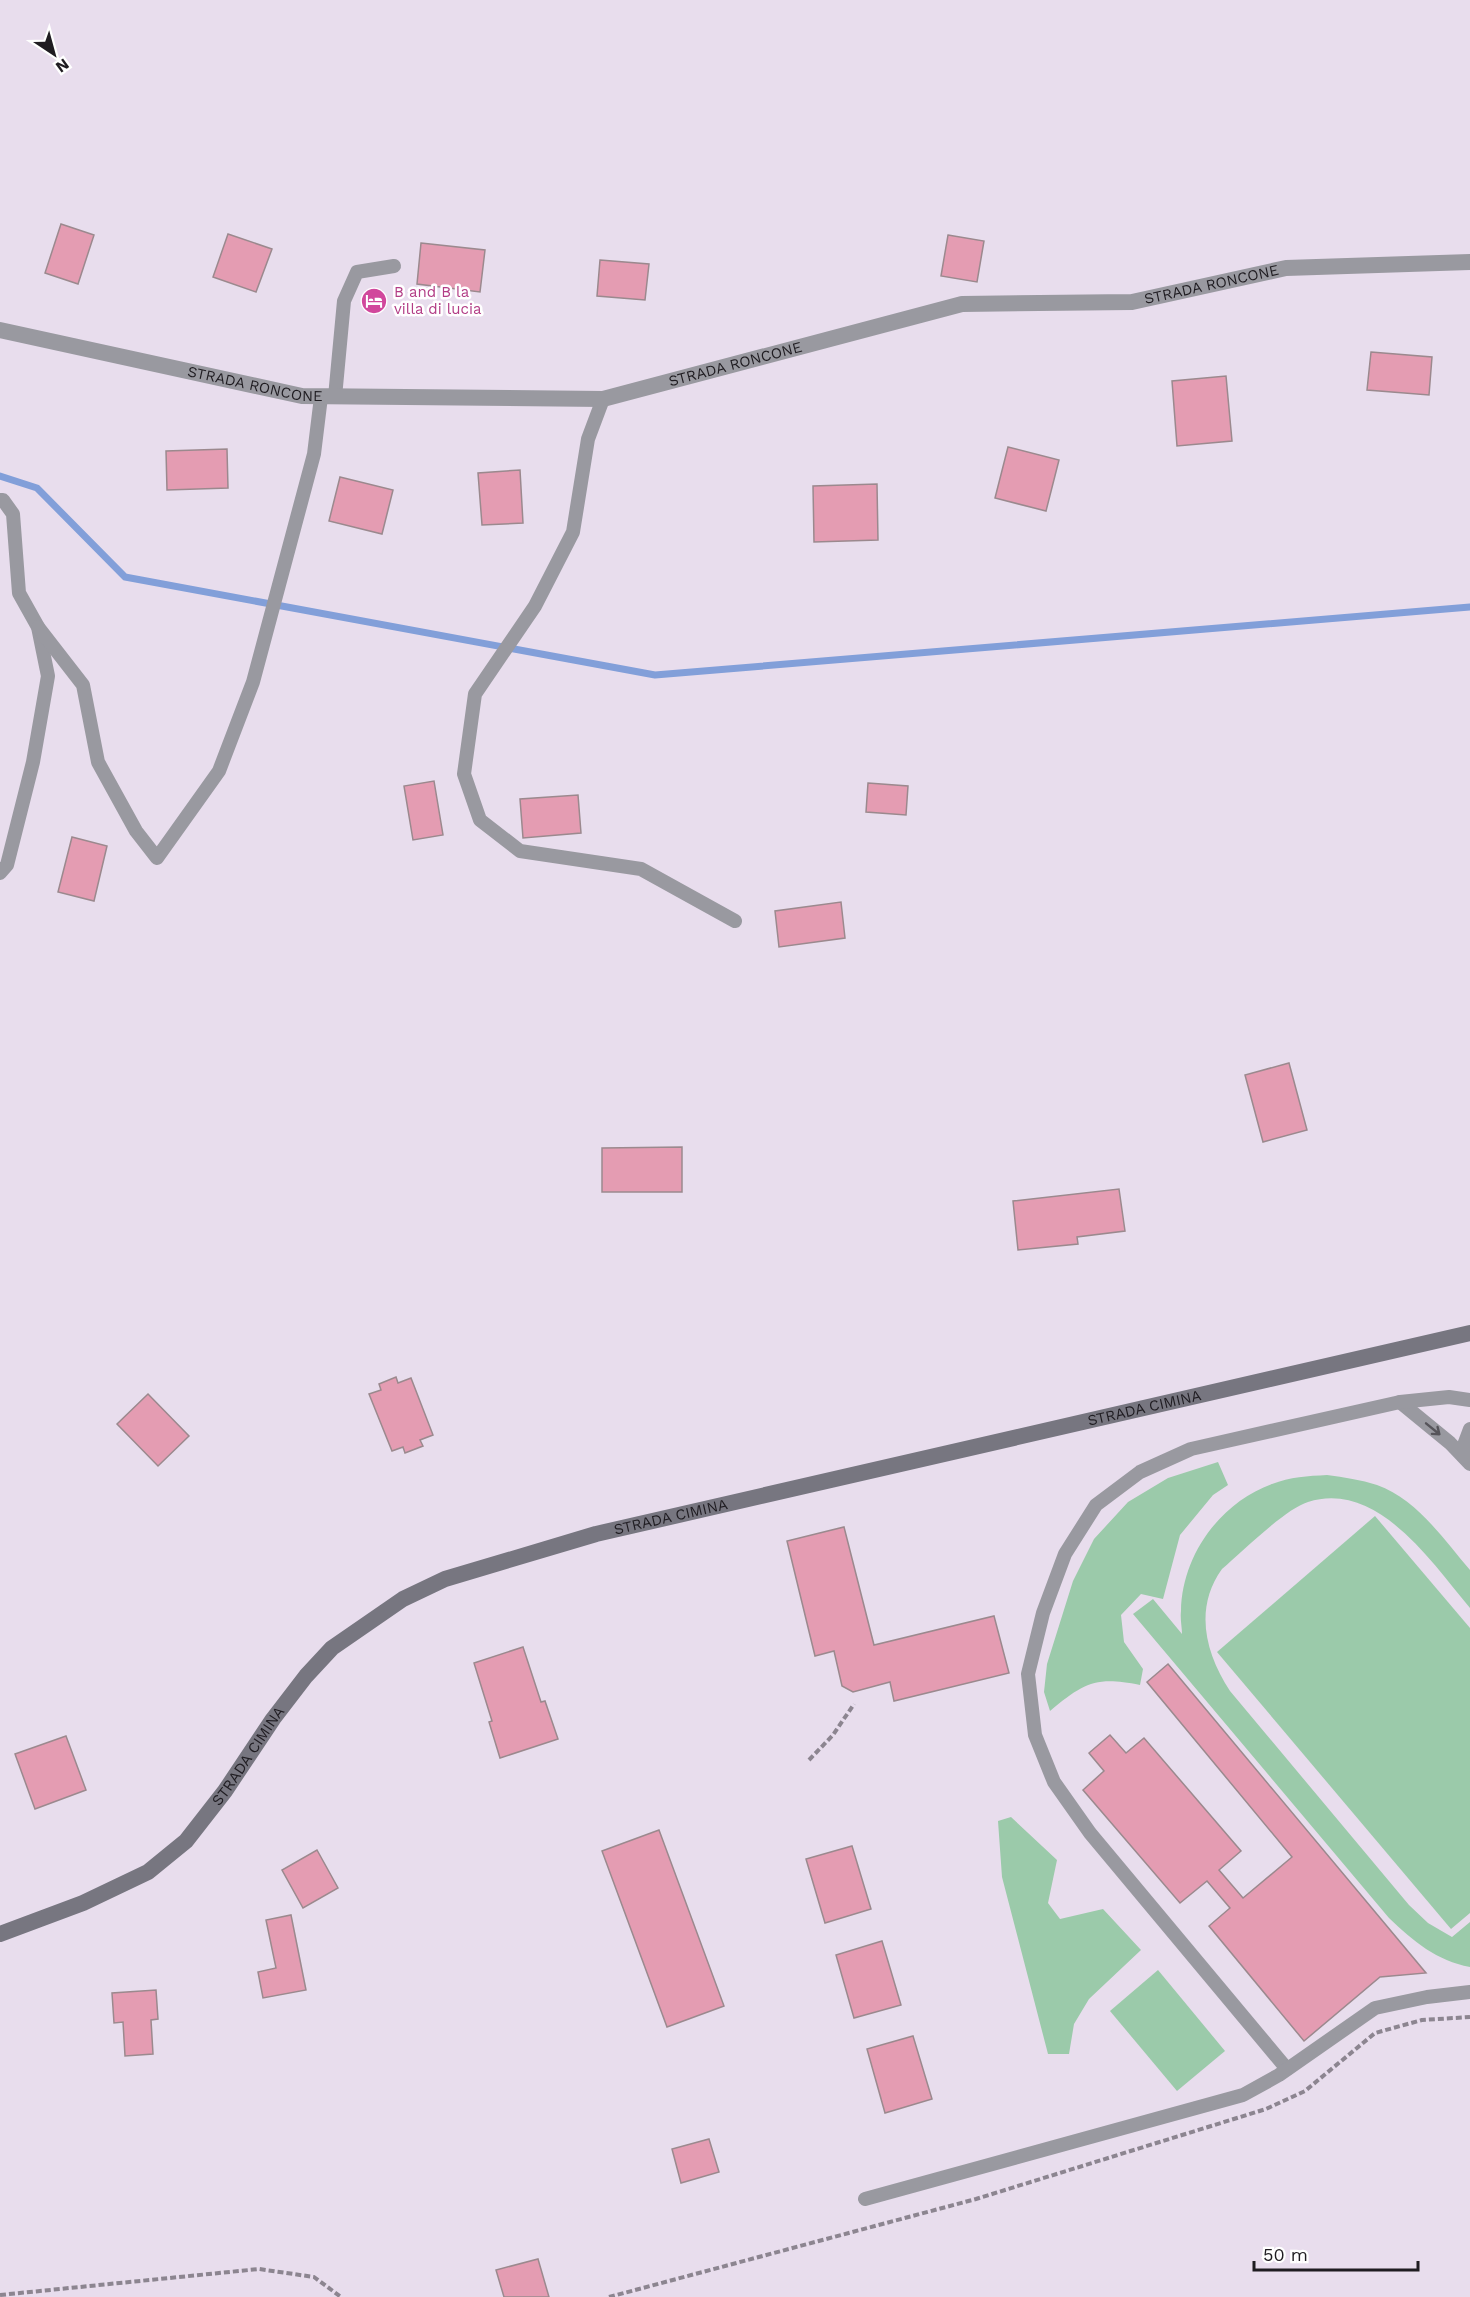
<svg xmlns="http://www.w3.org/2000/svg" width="1470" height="2297" viewBox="0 0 1470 2297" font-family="'Work Sans',sans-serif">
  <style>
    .green { fill: #9bcaaa }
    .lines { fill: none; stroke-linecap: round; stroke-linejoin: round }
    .stream { stroke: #829fd9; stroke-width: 7 }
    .building { fill: #e49cb2; stroke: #9b898e; stroke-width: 1.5 }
    .path { stroke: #8c8590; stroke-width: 4; stroke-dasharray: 6 3; stroke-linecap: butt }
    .service { stroke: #9999a0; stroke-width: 14 }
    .minor { stroke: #9999a0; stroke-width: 16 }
    .secondary { stroke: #777680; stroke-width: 16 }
    .oneway { stroke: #56545a }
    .labels { text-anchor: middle; stroke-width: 5; stroke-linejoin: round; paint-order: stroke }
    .street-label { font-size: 15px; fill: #1f1c21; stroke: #fff }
    .hotel-label { font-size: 15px; fill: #b23c85; stroke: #fff; text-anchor: start }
  </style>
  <rect width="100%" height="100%" fill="#e8dded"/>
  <!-- green -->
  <g class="green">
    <path d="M1218 1462 1228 1485 1213 1495 1180 1535 1163 1599 1141 1594 1121 1615 1124 1642 1143 1669 1140 1685C1095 1676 1084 1683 1050 1711L1044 1692 1047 1664 1073 1581 1094 1539 1128 1502 1168 1478Z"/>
    <path d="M1327 1475C1344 1477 1361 1480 1377 1485 1417 1499 1444 1540 1470 1570V1608C1432 1563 1378 1480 1308 1502 1285 1509 1242 1552 1222 1569 1194 1608 1205 1653 1230 1691L1409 1905 1428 1923 1452 1937 1470 1922V1967C1437 1961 1413 1941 1389 1918L1133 1614 1153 1599 1182 1634C1182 1627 1180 1619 1181 1611 1182 1555 1220 1503 1272 1484 1290 1477 1308 1476 1327 1475Z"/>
    <path d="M1375 1516 1470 1628V1913L1451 1929 1217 1652Z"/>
    <path d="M1011 1817 1057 1860 1048 1903 1060 1919 1103 1909 1141 1950 1089 1999 1074 2024 1069 2054H1048L1002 1877 998 1821Z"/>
    <path d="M1158 1970 1225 2051 1177 2091 1110 2011Z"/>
  </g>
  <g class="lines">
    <!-- stream -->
    <path class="stream" d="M0 476 37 488 125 577 655 675 1470 607"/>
  </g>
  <!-- building -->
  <g class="building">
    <path d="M61 224 94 235 78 284 45 273Z"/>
    <path d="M228 234 272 249 256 292 213 277Z"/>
    <path d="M948 235 984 241 977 282 941 276Z"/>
    <path d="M421 243 485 250 480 292 417 284Z"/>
    <path d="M600 260 649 264 645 300 597 296Z"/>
    <path d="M1371 352 1432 357 1429 395 1367 390Z"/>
    <path d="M1226 376 1232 441 1177 446 1172 381Z"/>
    <path d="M1008 447 1059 460 1046 511 995 498Z"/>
    <path d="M227 449 228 488 167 490 166 451Z"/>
    <path d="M520 470 523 523 482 525 478 473Z"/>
    <path d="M340 477 393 490 382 534 329 521Z"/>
    <path d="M877 484 878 540 814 542 813 486Z"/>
    <path d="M434 781 443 835 413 840 404 786Z"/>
    <path d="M868 783 908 786 906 815 866 812Z"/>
    <path d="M578 795 581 833 523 838 520 799Z"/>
    <path d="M72 837 107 846 94 901 58 892Z"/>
    <path d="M841 902 845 938 779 947 775 911Z"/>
    <path d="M1289 1063 1307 1130 1263 1142 1245 1075Z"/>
    <path d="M682 1147V1192H602V1148Z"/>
    <path d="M1119 1189 1125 1231 1077 1237 1078 1244 1018 1250 1013 1201Z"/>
    <path d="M396 1377 398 1383 411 1378 433 1435 420 1440 423 1446 405 1453 403 1447 392 1451 369 1394 381 1390 379 1384Z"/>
    <path d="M148 1394 189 1436 158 1466 117 1424Z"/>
    <path d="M844 1527 874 1645 994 1616 1009 1673 894 1701 890 1682 853 1692 842 1686 834 1651 815 1656 787 1541Z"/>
    <path d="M523 1647 541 1702 545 1701 558 1739 500 1758 489 1722 492 1721 474 1663Z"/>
    <path d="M1168 1664 1426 1973 1380 1977 1304 2041 1209 1926 1230 1908 1207 1881 1180 1903 1083 1790 1104 1771 1089 1753 1110 1735 1126 1753 1144 1738 1241 1851 1219 1870 1243 1898 1292 1857 1147 1682Z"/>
    <path d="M66 1736 86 1790 35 1809 15 1754Z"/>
    <path d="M659 1830 724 2006 667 2027 602 1851Z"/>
    <path d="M852 1846 871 1909 825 1923 806 1859Z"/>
    <path d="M317 1850 338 1888 303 1908 282 1870Z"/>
    <path d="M291 1915 306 1990 263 1998 258 1972 276 1968 266 1920Z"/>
    <path d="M882 1941 901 2005 854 2018 836 1955Z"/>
    <path d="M156 1990 158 2019 151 2020 153 2054 125 2056 123 2022 114 2023 112 1993Z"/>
    <path d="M913 2036 932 2099 885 2113 867 2049Z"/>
    <path d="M709 2139 719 2172 681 2183 672 2149Z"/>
    <path d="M538 2259 549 2297H504L496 2270Z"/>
  </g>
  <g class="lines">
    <!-- path -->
    <g class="path">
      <path d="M809 1760 833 1735 854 1704"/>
      <path d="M0 2295 259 2269 314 2277 341 2297"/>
      <path d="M609 2297 976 2199 1266 2109 1305 2091 1375 2033 1422 2020 1470 2017"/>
    </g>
    <!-- service -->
    <g class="service">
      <path d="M335 397 344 301 357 272 394 266"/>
      <path d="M603 399 588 439 573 532 535 606 475 694 464 774 480 820 520 851 641 869 735 921"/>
      <path d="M0 500H3L13 514 19 593 38 627 48 676 33 762 7 865 0 873"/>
      <path d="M38 627 83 685 98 762 136 831 157 858 219 771 253 682 314 454 321 397"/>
      <path d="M1400 1402 1450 1443 1470 1464"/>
      <path d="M1464 1457V1445L1470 1429"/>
      <path d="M1287 2069 1090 1833 1054 1782 1035 1735 1028 1674 1043 1613 1065 1554 1096 1505 1140 1472 1191 1449 1400 1402 1449 1397 1470 1400"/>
      <path d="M865 2199 1243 2095 1279 2075 1375 2008 1427 1997 1470 1992"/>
    </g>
    <!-- minor -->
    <path class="minor" id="s1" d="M0 330 302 396 603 399 962 304 1132 302 1286 268 1470 262"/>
    <!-- secondary -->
    <path class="secondary" id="s2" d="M0 1934 83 1903 148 1872 186 1841 225 1791 273 1719 306 1676 332 1648 403 1599 445 1579 596 1534 1470 1333"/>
  </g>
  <!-- one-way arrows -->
  <defs><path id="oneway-shaft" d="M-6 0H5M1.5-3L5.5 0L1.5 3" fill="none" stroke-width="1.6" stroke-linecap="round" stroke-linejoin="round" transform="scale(1.5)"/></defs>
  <use class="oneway" href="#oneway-shaft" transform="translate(1433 1429) rotate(39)"/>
  <!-- icons -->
  <defs>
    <g id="hotel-disc" transform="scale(1.35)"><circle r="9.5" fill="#d1479c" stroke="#fff"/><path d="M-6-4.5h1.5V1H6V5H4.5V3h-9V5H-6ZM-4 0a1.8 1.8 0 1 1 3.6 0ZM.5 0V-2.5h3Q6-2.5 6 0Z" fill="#fff"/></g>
  </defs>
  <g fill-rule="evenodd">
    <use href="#hotel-disc" x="374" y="301"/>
  </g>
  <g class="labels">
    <!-- street labels -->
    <g class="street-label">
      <text dy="5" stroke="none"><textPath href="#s1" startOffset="1233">STRADA RONCONE</textPath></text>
      <text dy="5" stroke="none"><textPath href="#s1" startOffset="747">STRADA RONCONE</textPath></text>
      <text dy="5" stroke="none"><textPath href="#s1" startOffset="261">STRADA RONCONE</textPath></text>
      <text dy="5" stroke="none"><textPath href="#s2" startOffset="1305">STRADA CIMINA</textPath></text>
      <text dy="5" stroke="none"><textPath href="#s2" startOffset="819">STRADA CIMINA</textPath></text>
      <text dy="5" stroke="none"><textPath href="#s2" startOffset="315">STRADA CIMINA</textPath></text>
    </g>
    <!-- hotel labels -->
    <g class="hotel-label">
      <text x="394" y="297">B and B la<tspan x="394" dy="17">villa di lucia</tspan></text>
    </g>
  </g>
  <!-- north arrow -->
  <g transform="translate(54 54) rotate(144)" stroke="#ffffff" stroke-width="4.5" paint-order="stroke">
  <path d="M0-4.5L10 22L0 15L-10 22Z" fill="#1f1c21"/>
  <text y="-9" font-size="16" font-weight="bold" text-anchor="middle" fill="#1f1c21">N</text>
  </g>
  <!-- scale -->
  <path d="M1254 2261v9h164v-9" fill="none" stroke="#1f1c21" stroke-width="3"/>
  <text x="1263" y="2261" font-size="18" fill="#1f1c21" stroke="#ffffff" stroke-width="4.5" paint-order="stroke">50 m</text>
</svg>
